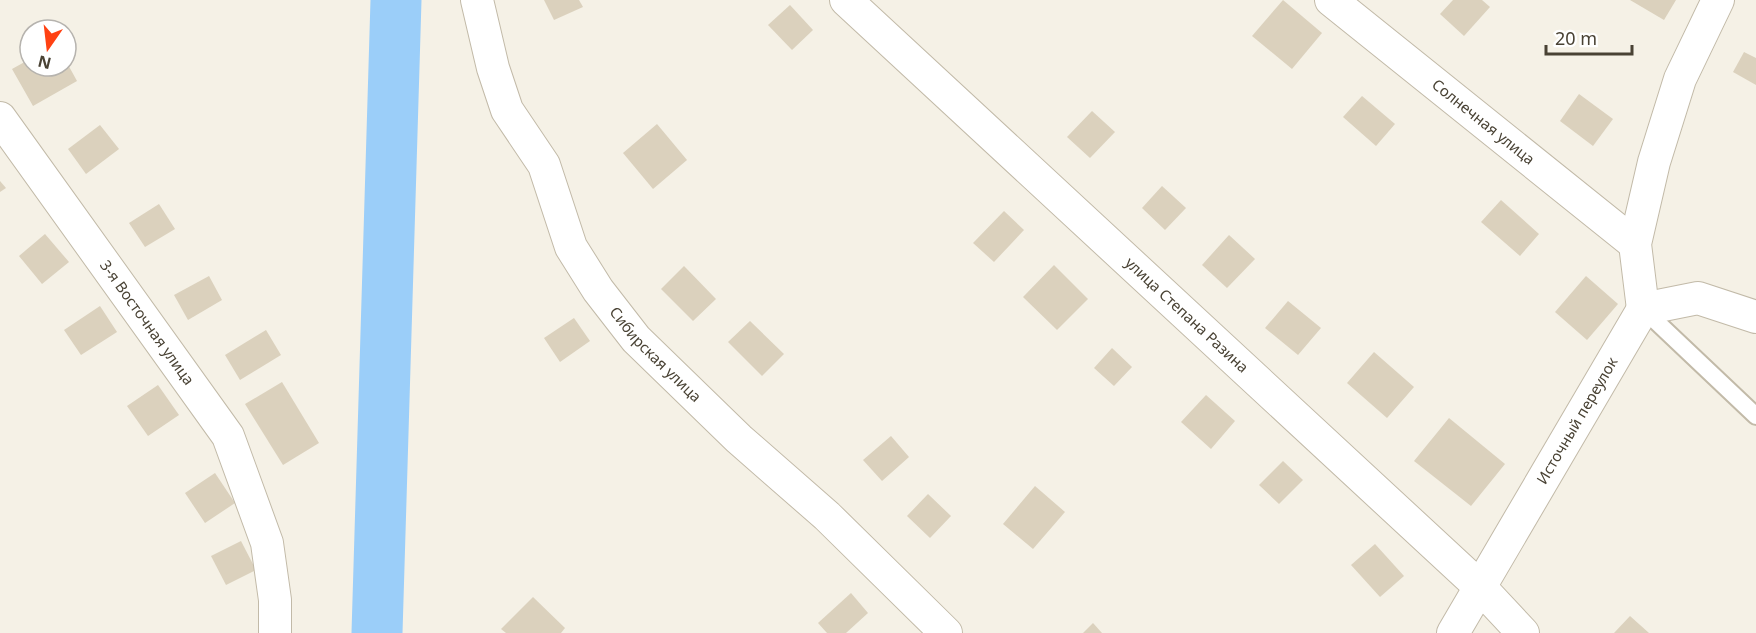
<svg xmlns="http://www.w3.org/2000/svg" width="1756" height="633" viewBox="0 0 1756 633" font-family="'Noto Sans',sans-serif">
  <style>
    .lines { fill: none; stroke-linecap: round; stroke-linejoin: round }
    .river { stroke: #9bcef9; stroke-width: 51 }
    .building { fill: #dbd1bd }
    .lane-casing { stroke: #c2baa8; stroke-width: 20 }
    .street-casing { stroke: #c2baa8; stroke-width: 34 }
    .lane { stroke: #fff; stroke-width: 16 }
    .street { stroke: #fff; stroke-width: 32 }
    .labels { text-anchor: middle; stroke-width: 6; stroke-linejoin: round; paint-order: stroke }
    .street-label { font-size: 15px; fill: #494234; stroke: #fff }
  </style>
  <rect width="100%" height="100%" fill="#f5f1e6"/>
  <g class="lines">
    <!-- river -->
    <path class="river" d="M377 633 396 0"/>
  </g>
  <!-- building -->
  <g class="building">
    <path d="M544 0H579L583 7 554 20Z"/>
    <path d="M1283 0 1322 33 1292 69 1252 36Z"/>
    <path d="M1453 0H1482L1490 7 1464 36 1440 14Z"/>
    <path d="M1630 0H1676L1664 20Z"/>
    <path d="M790 5 813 30 792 50 768 25Z"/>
    <path d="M1744 52 1756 58V85L1733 72Z"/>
    <path d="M30 59V66H66V61L77 81 33 106 12 69Z"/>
    <path d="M1579 94 1613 119 1593 146 1560 121Z"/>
    <path d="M1362 96 1395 124 1376 146 1343 117Z"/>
    <path d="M1092 111 1115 132 1090 158 1067 137Z"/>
    <path d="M657 124 687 160 653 189 623 153Z"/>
    <path d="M100 125 119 149 86 174 68 149Z"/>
    <path d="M0 181 6 188 0 192Z"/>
    <path d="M1162 186 1186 208 1165 230 1142 208Z"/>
    <path d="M1501 200 1539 234 1520 256 1481 222Z"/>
    <path d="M159 204 175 229 145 247 129 223Z"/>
    <path d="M1004 211 1024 230 994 262 973 243Z"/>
    <path d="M45 234 69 262 42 284 19 256Z"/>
    <path d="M1229 235 1255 259 1227 288 1202 265Z"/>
    <path d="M1054 265 1088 299 1057 330 1023 297Z"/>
    <path d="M684 266 716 299 693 321 661 289Z"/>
    <path d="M209 276 222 300 188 320 174 295Z"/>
    <path d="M1586 276 1618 304 1587 340 1555 312Z"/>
    <path d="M1288 301 1321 328 1298 355 1265 328Z"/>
    <path d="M100 306 117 332 81 355 64 330Z"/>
    <path d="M574 318 590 341 560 362 544 338Z"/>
    <path d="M750 321 784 354 762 376 728 342Z"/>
    <path d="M266 330 281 355 240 380 225 355Z"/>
    <path d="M1112 348 1132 367 1114 386 1094 368Z"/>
    <path d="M1374 352 1414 387 1387 418 1347 383Z"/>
    <path d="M282 382 319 443 283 465 245 404Z"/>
    <path d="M158 385 179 415 148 436 127 406Z"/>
    <path d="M1206 395 1235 421 1211 449 1181 422Z"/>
    <path d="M1449 418 1505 464 1471 506 1414 461Z"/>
    <path d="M891 436 909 457 882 481 863 460Z"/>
    <path d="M1283 461 1303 480 1279 504 1259 485Z"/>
    <path d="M215 473 235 503 205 523 185 493Z"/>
    <path d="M1035 486 1065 512 1033 549 1003 524Z"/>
    <path d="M928 494 951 516 930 538 907 516Z"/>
    <path d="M241 541 256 570 226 585 211 556Z"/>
    <path d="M1375 544 1404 576 1380 597 1351 565Z"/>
    <path d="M851 593 868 613 846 633H827L818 623Z"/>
    <path d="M533 597 565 628 561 633H506L501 629Z"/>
    <path d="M1630 616 1649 633H1614Z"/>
    <path d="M1093 623 1102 633H1083Z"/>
  </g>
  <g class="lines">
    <!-- lane casing -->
    <g class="lane-casing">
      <path id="lane" d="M1643 309 1756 416"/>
    </g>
    <!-- street casing -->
    <g class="street-casing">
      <g id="street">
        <path id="s1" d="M477 0 493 68 507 110 544 165 571 247 598 290 636 339 739 439 827 516 946 633"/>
        <path id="s2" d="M846 0 1480 587 1523 633"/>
        <path id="s3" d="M1331 0 1635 244"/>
        <path id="s4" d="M0 118 228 436 267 543 275 600V633"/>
        <path d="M1643 309 1635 244 1654 162 1680 79 1718 0"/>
        <path id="s5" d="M1453 633 1643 309 1698 298 1756 317"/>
      </g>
    </g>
    <!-- lane -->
    <use href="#lane" class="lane"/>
    <!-- street -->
    <use href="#street" class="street"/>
  </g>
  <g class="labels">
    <!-- street labels -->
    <g class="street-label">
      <text dy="5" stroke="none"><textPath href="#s3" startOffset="195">Солнечная улица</textPath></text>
      <text dy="5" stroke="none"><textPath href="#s2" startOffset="464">улица Степана Разина</textPath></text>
      <text dy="5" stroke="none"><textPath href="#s4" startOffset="252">3-я Восточная улица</textPath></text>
      <text dy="5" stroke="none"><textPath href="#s1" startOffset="404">Сибирская улица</textPath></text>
      <text dy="5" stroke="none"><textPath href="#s5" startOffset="246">Источный переулок</textPath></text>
    </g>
  </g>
  <!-- north arrow -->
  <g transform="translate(48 48) rotate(194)"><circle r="28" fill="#ffffff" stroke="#b6b3ae" stroke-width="1.5"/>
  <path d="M0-4.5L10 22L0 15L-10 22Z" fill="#ff4213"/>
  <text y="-9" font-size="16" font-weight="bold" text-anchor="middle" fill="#494234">N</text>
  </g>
  <!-- scale -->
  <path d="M1546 45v9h86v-9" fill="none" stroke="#494234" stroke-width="3"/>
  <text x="1555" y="45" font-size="18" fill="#494234" stroke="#ffffff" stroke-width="4.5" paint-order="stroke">20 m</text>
</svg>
